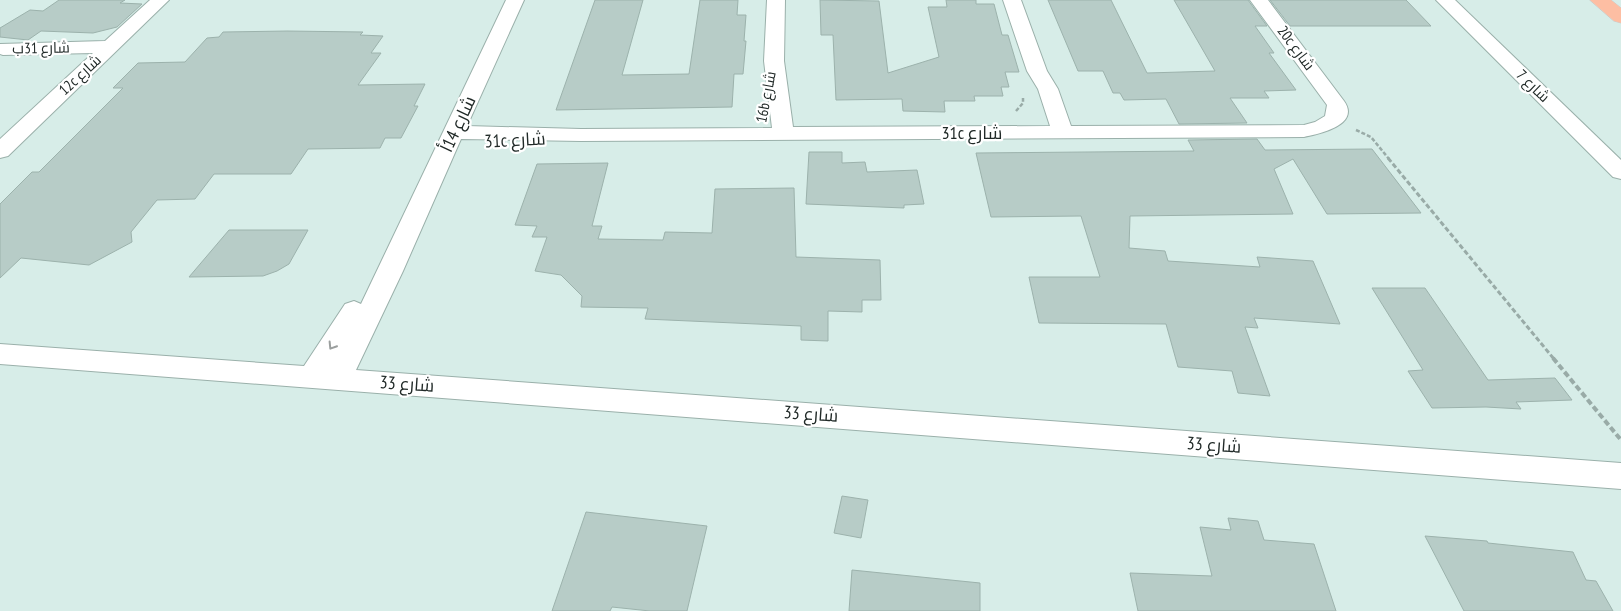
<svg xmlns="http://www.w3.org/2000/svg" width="1621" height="611" viewBox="0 0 1621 611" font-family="'PT Sans Narrow',Cairo,sans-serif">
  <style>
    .building { fill: #b7ccc7; stroke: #9cb2ac }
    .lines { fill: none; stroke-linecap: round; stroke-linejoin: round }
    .street-casing { stroke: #9ab0aa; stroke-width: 2 }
    .highway-casing { stroke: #cacccb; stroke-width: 1 }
    .path-far2 { stroke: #99aba7; stroke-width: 2.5; stroke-dasharray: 4 2; stroke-linecap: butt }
    .path-far1 { stroke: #99aba7; stroke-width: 3; stroke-dasharray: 5 2.5; stroke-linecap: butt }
    .path { stroke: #99aba7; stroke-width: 4; stroke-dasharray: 6 3; stroke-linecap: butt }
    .street { fill: #fff; fill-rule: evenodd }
    .highway { fill: #fdbea3; fill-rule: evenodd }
    .oneway { stroke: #9b9f9e }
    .labels { text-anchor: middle; stroke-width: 4.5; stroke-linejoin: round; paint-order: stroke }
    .far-street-label { font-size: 15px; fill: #212a28; stroke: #fff }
    .street-label { font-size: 18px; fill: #212a28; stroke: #fff }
  </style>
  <rect width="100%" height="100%" fill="#d7ede8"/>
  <!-- building -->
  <g class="building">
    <path d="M59 0H125L120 3 142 4 117 27 93 33 41 31 28 40 0 37V28L30 10 43 11Z"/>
    <path d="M595 0H643L622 75 689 74 700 0H738L737 15H746L744 41H746L743 74H734L732 107 556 110Z"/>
    <path d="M820 0 879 1 888 73 939 57 928 7H947L946 0H976V4H994L1002 35H1008L1019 72H1005L1009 87H1001L1003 96H974L975 101H944L945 112 903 111 902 99 836 100 833 35H821Z"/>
    <path d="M1048 0H1111L1147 73 1215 71 1174 0H1248L1267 26H1255L1274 53H1269L1296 90 1264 91 1269 98H1230L1247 123 1179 124 1166 99 1124 100 1120 93H1113L1103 71H1078Z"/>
    <path d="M1270 0H1406L1431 26H1290Z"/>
    <path d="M287 31 363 32 360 35 383 36 371 53H381L358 85 425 84 414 106H418L401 138H385L380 148 308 149 291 174H214L195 199 157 200 131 232 132 242 89 265 21 258 0 278V204L32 172H39L123 88H113L138 63 185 62 207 38 219 37 223 32Z"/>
    <path d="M1257 139 1265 150 1372 149 1421 213 1327 214 1293 159 1274 169 1293 214 1130 216 1129 248 1165 251 1168 261 1260 267 1257 257 1313 261 1340 324 1254 318 1258 328 1245 327 1270 396 1238 393 1232 371 1178 367 1166 324 1039 323 1029 277H1100L1081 216 991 217 976 153 1194 151 1188 140Z"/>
    <path d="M809 152H842V163L865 162 867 172 917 170 924 204 904 205V208L806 204Z"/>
    <path d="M608 163 592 226H602L598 239 663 240 665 232 712 233 715 189 794 188 796 257 880 260 881 300H862V312L828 311V341L801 340V326L645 319 648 308 581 307 582 296 561 275 535 271 547 237H532L537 226 515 225 537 164Z"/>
    <path d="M229 230H308L289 264 277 271 263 276 189 277Z"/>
    <path d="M1372 288H1425L1488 380 1555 378 1572 400 1516 402 1521 409 1486 407 1432 408 1408 371 1423 370Z"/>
    <path d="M842 496 868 500 861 538 834 533Z"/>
    <path d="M586 512 707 526 687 611H650L612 607 610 611H552Z"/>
    <path d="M1228 518 1258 521 1264 540 1314 544 1336 611H1138L1130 573 1212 576 1200 527 1231 530Z"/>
    <path d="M1425 536 1487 541 1488 543 1573 552 1586 580 1596 581 1613 611H1464Z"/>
    <path d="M852 570 980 583V611H849Z"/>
  </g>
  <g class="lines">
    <!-- street casing -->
    <g class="street-casing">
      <g id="street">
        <path d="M150 0H169L8 156 0 158V139L93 53 3 55 0 54V44L105 41Z"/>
        <path d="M506 0H524L467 126 581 129 772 128 764 61 767 0H785L784 61 793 127 1050 126 1038 89 1027 71 1003 0H1021L1047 71 1058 89 1071 126 1304 125 1315 122 1325 116 1327 105 1250 0H1268L1344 101C1361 125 1319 134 1304 137L581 141 461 139 403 271 356 370 1621 463V489L0 364V344L304 366 345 304 354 301 361 304Z"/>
        <path d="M1436 0H1455L1621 160V179L1613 177Z"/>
      </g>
    </g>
    <!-- highway casing -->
    <g class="highway-casing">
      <path id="highway" d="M1590 0H1611L1621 8V23L1614 21Z"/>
    </g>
    <!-- path-far2 -->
    <g class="path-far2">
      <path d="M1016 111 1023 103V98"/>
      <path d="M1356 130 1371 137 1389 159"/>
    </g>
    <!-- path-far1 -->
    <path class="path-far1" d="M1388 158 1554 359"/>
    <!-- path -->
    <path class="path" d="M1553 358 1621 440"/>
    <!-- street -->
    <use href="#street" class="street"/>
    <!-- highway -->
    <use href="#highway" class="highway"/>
  </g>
  <!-- one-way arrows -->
  <defs><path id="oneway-chevron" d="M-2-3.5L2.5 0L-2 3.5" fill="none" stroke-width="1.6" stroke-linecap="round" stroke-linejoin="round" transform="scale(1.25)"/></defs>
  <use class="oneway" href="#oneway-chevron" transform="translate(332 346) rotate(122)"/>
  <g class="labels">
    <!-- far-street labels -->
    <g class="far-street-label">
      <text transform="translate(41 48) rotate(-1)" y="5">شارع 31ب</text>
      <text transform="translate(1296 48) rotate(53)" y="5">20c شارع</text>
      <text transform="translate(80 75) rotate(-43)" y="5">12c شارع</text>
      <text transform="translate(1533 86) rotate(44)" y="5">شارع 7</text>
      <text transform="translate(766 97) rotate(-79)" y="5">16b شارع</text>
    </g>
    <!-- street labels -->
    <g class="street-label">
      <text transform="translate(458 124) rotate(-65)" y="6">شارع 14أ</text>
      <text x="972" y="139">31c شارع</text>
      <text transform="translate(515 140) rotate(-3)" y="6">31c شارع</text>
      <text transform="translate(407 384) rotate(4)" y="6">شارع 33</text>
      <text transform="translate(811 414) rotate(4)" y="6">شارع 33</text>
      <text transform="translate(1214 445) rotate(4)" y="6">شارع 33</text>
    </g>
  </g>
</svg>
